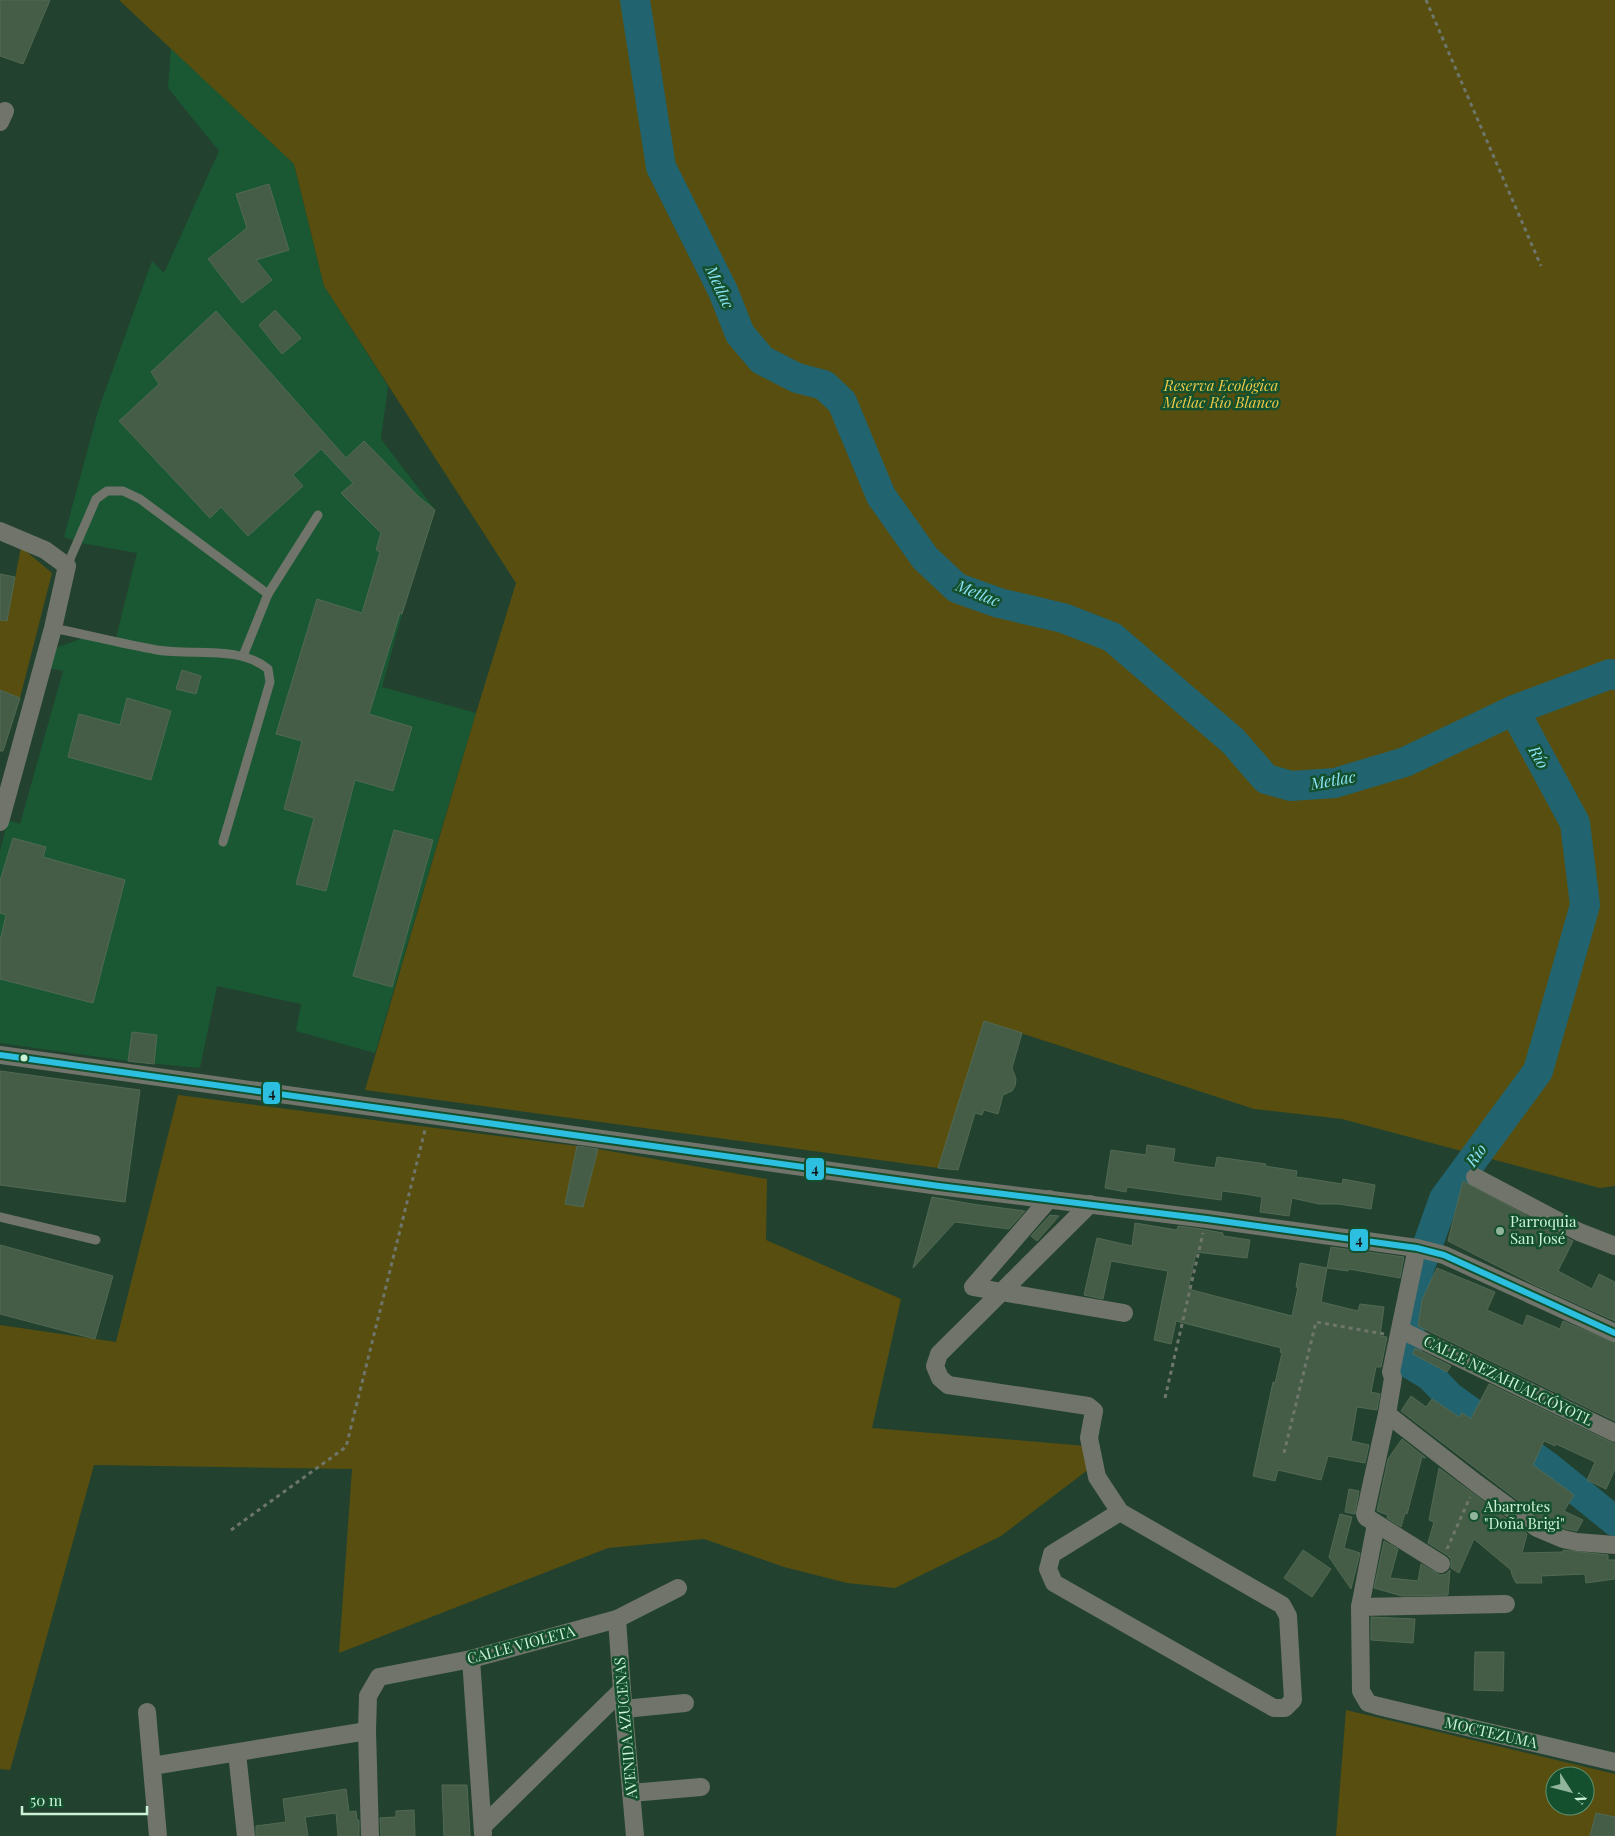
<svg xmlns="http://www.w3.org/2000/svg" width="1615" height="1836" viewBox="0 0 1615 1836" font-family="'Playfair Display',serif">
  <style>
    .built { fill: #195833 }
    .green { fill: #584e0f; fill-rule: evenodd }
    .lines { fill: none; stroke-linecap: round; stroke-linejoin: round }
    .river { stroke: #21646f; stroke-width: 30 }
    .building { fill: #455d46; stroke: #526953 }
    .path { stroke: #6e766b; stroke-width: 3; stroke-dasharray: 4 4; stroke-linecap: butt }
    .service { stroke: #70746a; stroke-width: 9 }
    .minor { stroke: #70746a; stroke-width: 18 }
    .bus-1-casing { stroke: #14502d; stroke-width: 10 }
    .bus-1 { stroke: #2dbfdf; stroke-width: 6 }
    .bus-dot { fill: #ccf2d6; stroke: #14502d; stroke-width: 2 }
    .poi-dot { fill: #90b49c; stroke: #14502d; stroke-width: 2 }
    .labels { text-anchor: middle; stroke-width: 5; stroke-linejoin: round; paint-order: stroke }
    .park-label { font-size: 15px; font-style: italic; fill: #edc948; stroke: #14502d }
    .poi-label { font-size: 15px; fill: #ccf2d6; stroke: #14502d; text-anchor: start }
    .street-label { font-size: 15px; fill: #ccf2d6; stroke: #14502d }
    .water-label { font-size: 16px; font-style: italic; fill: #8ae3f6; stroke: #14502d }
    .line-badge { stroke: #14502d; stroke-width: 2 }
    .pale-badge-label { font-size: 14px; text-anchor: middle; font-weight: bold; fill: #111 }
  </style>
  <rect width="100%" height="100%" fill="#22422f"/>
  <!-- built -->
  <path class="built" d="M171 48 294 164 324 286 388 386 381 439 435 510 402 614 382 687 476 713 375 1053 296 1031 301 1004 217 986 200 1068 128 1061 0 1043V851L8 820 20 824 63 671 49 668 56 648 83 638 115 642 137 553 81 543 64 537 98 411 152 261 164 273 219 151 168 88Z"/>
  <!-- green -->
  <g class="green">
    <path d="M119 0H1615V1186L1600 1188 1342 1119 1254 1109 984 1021 938 1168 365 1090 476 713 516 583 324 286 294 164Z"/>
    <path d="M21 547 52 573 20 698 0 690V619L7 620Z"/>
    <path d="M178 1095 577 1146 565 1204 583 1207 598 1149 767 1179 766 1240 901 1299 872 1428 1086 1446 1089 1469 1001 1536 895 1588 847 1583 784 1567 704 1539 608 1548 339 1653 352 1469 94 1465 10 1770 0 1769V1325L116 1342Z"/>
    <path d="M1346 1710 1615 1774V1836H1336ZM1555 1776H1585V1806H1555Z"/>
  </g>
  <g class="lines">
    <!-- river -->
    <g class="river">
      <path d="M635 0 661 167 723 291 740 334 762 360 797 378 824 385 842 402 881 496 925 558 957 588 999 603 1063 618 1112 637 1233 741 1266 779 1291 786 1335 783 1405 762 1514 710 1610 674 1615 675"/>
      <path d="M1514 710 1575 823 1585 905 1538 1071 1444 1199 1418 1272 1405 1361 1430 1376 1450 1397 1547 1466 1615 1521"/>
    </g>
  </g>
  <!-- building -->
  <g class="building">
    <path d="M0 0H50L23 64 0 56Z"/>
    <path d="M269 184 289 250 256 260 272 280 242 303 208 259 247 228 236 194Z"/>
    <path d="M275 310 301 338 282 354 259 325Z"/>
    <path d="M216 311 346 458 364 441 419 497 435 510 402 614 400 613 369 714 412 727 393 791 355 780 326 891 296 884 314 818 284 809 302 741 276 734 317 599 362 613 380 552 376 550 381 533 341 493 353 483 321 449 293 475 303 486 248 536 221 507 210 518 119 421 159 384 151 372Z"/>
    <path d="M0 574 15 577 7 621 0 620Z"/>
    <path d="M182 670 201 676 196 694 176 689Z"/>
    <path d="M0 690 20 698 3 751H0Z"/>
    <path d="M127 698 171 711 151 780 68 757 79 714 120 725Z"/>
    <path d="M394 830 433 840 392 987 353 976Z"/>
    <path d="M13 838 46 847 43 857 125 880 93 1003 0 979V941L6 915 0 913V881Z"/>
    <path d="M984 1021 1022 1033 1012 1068 1016 1079 1015 1086 1012 1091 1003 1095 998 1114 984 1110 982 1115 975 1113 958 1170 938 1168Z"/>
    <path d="M132 1032 157 1035 154 1064 128 1061Z"/>
    <path d="M0 1071 140 1090 125 1202 0 1185Z"/>
    <path d="M1147 1145 1175 1149 1173 1162 1215 1168 1217 1157 1266 1164 1265 1166 1297 1171 1296 1177 1311 1179 1342 1184 1343 1179 1375 1185 1371 1209 1339 1204H1319L1292 1198 1289 1216 1260 1212 1262 1197 1245 1194 1222 1191 1221 1200 1127 1187 1126 1192 1105 1188 1111 1150 1146 1155Z"/>
    <path d="M577 1146 598 1149 583 1207 565 1204Z"/>
    <path d="M1463 1181 1573 1241 1558 1271 1592 1289 1599 1274 1615 1282V1321L1535 1285 1448 1241Z"/>
    <path d="M932 1197 972 1204 1025 1211 1009 1229 955 1222 913 1268Z"/>
    <path d="M1050 1215 1059 1216 1037 1241 1031 1236Z"/>
    <path d="M1135 1223 1177 1230 1178 1226 1201 1229 1223 1233V1236L1250 1240 1247 1258 1196 1252 1188 1289 1292 1316 1298 1287H1296L1300 1263 1327 1268 1321 1302 1358 1311 1360 1304 1384 1307 1380 1336 1387 1337 1381 1367H1376L1371 1392 1380 1394 1377 1410 1357 1407 1351 1441 1369 1445 1365 1463 1328 1456 1321 1480 1278 1470 1275 1481 1253 1476 1273 1382 1275 1383 1282 1353 1280 1352 1281 1348 1176 1321 1171 1344 1154 1340 1168 1271 1111 1261 1103 1299 1084 1295 1097 1238 1132 1246Z"/>
    <path d="M0 1245 113 1276 95 1339 0 1314Z"/>
    <path d="M1331 1247 1404 1257 1400 1278 1349 1269 1348 1271 1327 1268Z"/>
    <path d="M1437 1268 1495 1292 1487 1310 1523 1326 1527 1315 1560 1329 1563 1321 1615 1343V1421L1418 1326 1422 1300Z"/>
    <path d="M1415 1348 1451 1366 1447 1372 1413 1354Z"/>
    <path d="M1489 1384 1615 1444V1469L1606 1489 1587 1480 1595 1462 1556 1444 1555 1446 1544 1441 1533 1465 1574 1495 1564 1511 1583 1520 1577 1531 1566 1529 1542 1519 1401 1411 1411 1396 1426 1407 1432 1399 1459 1417 1462 1413 1471 1419Z"/>
    <path d="M1402 1439 1426 1458 1422 1457 1407 1514 1405 1513 1401 1527 1387 1518 1388 1515 1377 1511 1388 1459Z"/>
    <path d="M1439 1468 1527 1534 1522 1553 1563 1552V1550L1608 1555V1560H1615V1579L1586 1583 1585 1574 1541 1576 1542 1583H1516L1512 1575 1511 1570 1474 1539 1459 1573 1451 1568V1559L1447 1555 1428 1543 1434 1522 1429 1520Z"/>
    <path d="M1349 1489 1359 1491 1355 1514 1345 1512Z"/>
    <path d="M1340 1514 1352 1517 1344 1548 1360 1553 1351 1589 1329 1557Z"/>
    <path d="M1384 1541 1398 1549 1390 1578 1418 1581 1421 1564 1440 1575 1446 1574 1450 1570 1448 1595 1402 1596 1374 1588Z"/>
    <path d="M1303 1550 1331 1569 1312 1597 1284 1578Z"/>
    <path d="M1371 1617 1415 1619 1413 1643 1371 1640Z"/>
    <path d="M1475 1652H1504L1503 1691 1474 1690Z"/>
    <path d="M442 1785H467L470 1836H444Z"/>
    <path d="M346 1789 349 1812 356 1811 357 1820H359V1836H338L336 1813 305 1817 308 1836H256V1826L286 1822 283 1799Z"/>
    <path d="M414 1810 415 1836H381L380 1818 396 1817V1811Z"/>
    <path d="M1596 1813 1615 1817V1836H1590Z"/>
  </g>
  <g class="lines">
    <!-- path -->
    <g class="path">
      <path d="M1426 0 1541 266"/>
      <path d="M1165 1398 1203 1233"/>
      <path d="M1284 1453 1316 1322 1384 1334"/>
      <path d="M231 1530 346 1447 425 1130"/>
      <path d="M1447 1549 1470 1497"/>
    </g>
    <!-- service -->
    <g class="service">
      <path d="M67 566 96 499 107 491H123L140 499 268 594"/>
      <path d="M53 628C88 635 122 644 157 650 193 656 239 645 268 669L270 682 223 842"/>
      <path d="M243 656 268 594 318 515"/>
      <path d="M0 1217 96 1240"/>
    </g>
    <!-- minor -->
    <g class="minor">
      <path d="M0 122 5 111"/>
      <path d="M0 531 45 550 67 566 53 628 0 822"/>
      <path d="M0 1055 939 1186 1207 1219 1417 1248 1444 1255 1615 1333"/>
      <path d="M1475 1177 1579 1232 1615 1246"/>
      <path d="M1049 1199 973 1287 1124 1313"/>
      <path d="M1090 1204 939 1354 935 1366 940 1378 948 1385 1088 1406 1094 1411 1089 1438 1097 1477 1120 1512 1282 1605 1288 1616 1293 1700 1285 1708H1274L1054 1583 1048 1569 1052 1554 1120 1512"/>
      <path d="M1417 1248 1391 1372 1393 1378 1387 1414 1365 1514 1366 1517 1441 1564"/>
      <path d="M1401 1330 1615 1433"/>
      <path d="M1387 1414 1476 1483 1537 1528 1563 1539 1577 1542 1615 1545"/>
      <path d="M1376 1524 1360 1607 1361 1691 1368 1703 1378 1706 1615 1762"/>
      <path d="M1360 1607 1506 1604"/>
      <path d="M617 1619 622 1690 635 1836"/>
      <path d="M471 1659 483 1833"/>
      <path d="M624 1709 685 1703"/>
      <path d="M147 1712 158 1836"/>
      <path d="M237 1753 246 1836"/>
      <path d="M152 1766 367 1731"/>
      <path d="M631 1793 701 1787"/>
      <path d="M483 1826 622 1690"/>
      <path d="M370 1836 367 1731 368 1696 379 1677 471 1659 617 1619 678 1588"/>
    </g>
    <!-- bus-1 casing -->
    <g class="bus-1-casing">
      <path id="bus-1" d="M0 1055 939 1186 1207 1219 1417 1248 1444 1255 1615 1333"/>
    </g>
    <!-- bus-1 -->
    <use href="#bus-1" class="bus-1"/>
  </g>
  <!-- markers -->
  <circle class="bus-dot" cx="24" cy="1058" r="4.5"/>
  <g class="poi-dot">
    <circle cx="1500" cy="1231" r="5"/>
    <circle cx="1474" cy="1516" r="5"/>
  </g>
  <g class="labels">
    <!-- park labels -->
    <g class="park-label">
      <text x="1221" y="391">Reserva Ecológica<tspan x="1221" dy="17">Metlac Río Blanco</tspan></text>
    </g>
    <!-- poi labels -->
    <g class="poi-label">
      <text x="1510" y="1227">Parroquia<tspan x="1510" dy="17">San José</tspan></text>
      <text x="1484" y="1512">Abarrotes<tspan x="1484" dy="17">"Doña Brigi"</tspan></text>
    </g>
    <!-- street labels -->
    <g class="street-label">
      <text transform="translate(1508 1381) rotate(26)" y="5">CALLE NEZAHUALCÓYOTL</text>
      <text transform="translate(521 1645) rotate(-15)" y="5">CALLE VIOLETA</text>
      <text transform="translate(626 1728) rotate(-95)" y="5">AVENIDA AZUCENAS</text>
      <text transform="translate(1491 1733) rotate(13)" y="5">MOCTEZUMA</text>
    </g>
    <!-- water labels -->
    <g class="water-label">
      <text transform="translate(720 287) rotate(65)" y="6">Metlac</text>
      <text transform="translate(978 593) rotate(22)" y="6">Metlac</text>
      <text transform="translate(1539 757) rotate(61)" y="6">Río</text>
      <text transform="translate(1333 780) rotate(-10)" y="6">Metlac</text>
      <text transform="translate(1476 1155) rotate(-54)" y="6">Río</text>
    </g>
  </g>
  <g class="line-badge">
    <rect x="262" y="1081" width="19" height="24" rx="5" fill="#2dbfdf"/>
    <rect x="805" y="1157" width="20" height="24" rx="5" fill="#2dbfdf"/>
    <rect x="1349" y="1228" width="20" height="24" rx="5" fill="#2dbfdf"/>
  </g>
  <g class="pale-badge-label">
    <text x="272" y="1098">4</text>
    <text x="815" y="1174">4</text>
    <text x="1359" y="1245">4</text>
  </g>
  <!-- north arrow -->
  <g transform="translate(1570 1791) rotate(126)"><circle r="24" fill="#14502d" stroke="#5e9171"/>
  <path d="M0-4L9 19L0 12L-9 19Z" fill="#90b49c"/>
  <text y="-8" font-size="14" font-weight="bold" text-anchor="middle" fill="#ccf2d6">N</text>
  </g>
  <!-- scale -->
  <path d="M22 1806v8h125v-8" fill="none" stroke="#ccf2d6" stroke-width="2.5"/>
  <text x="30" y="1806" font-size="15" fill="#ccf2d6" stroke="#14502d" stroke-width="4" paint-order="stroke">50 m</text>
</svg>
